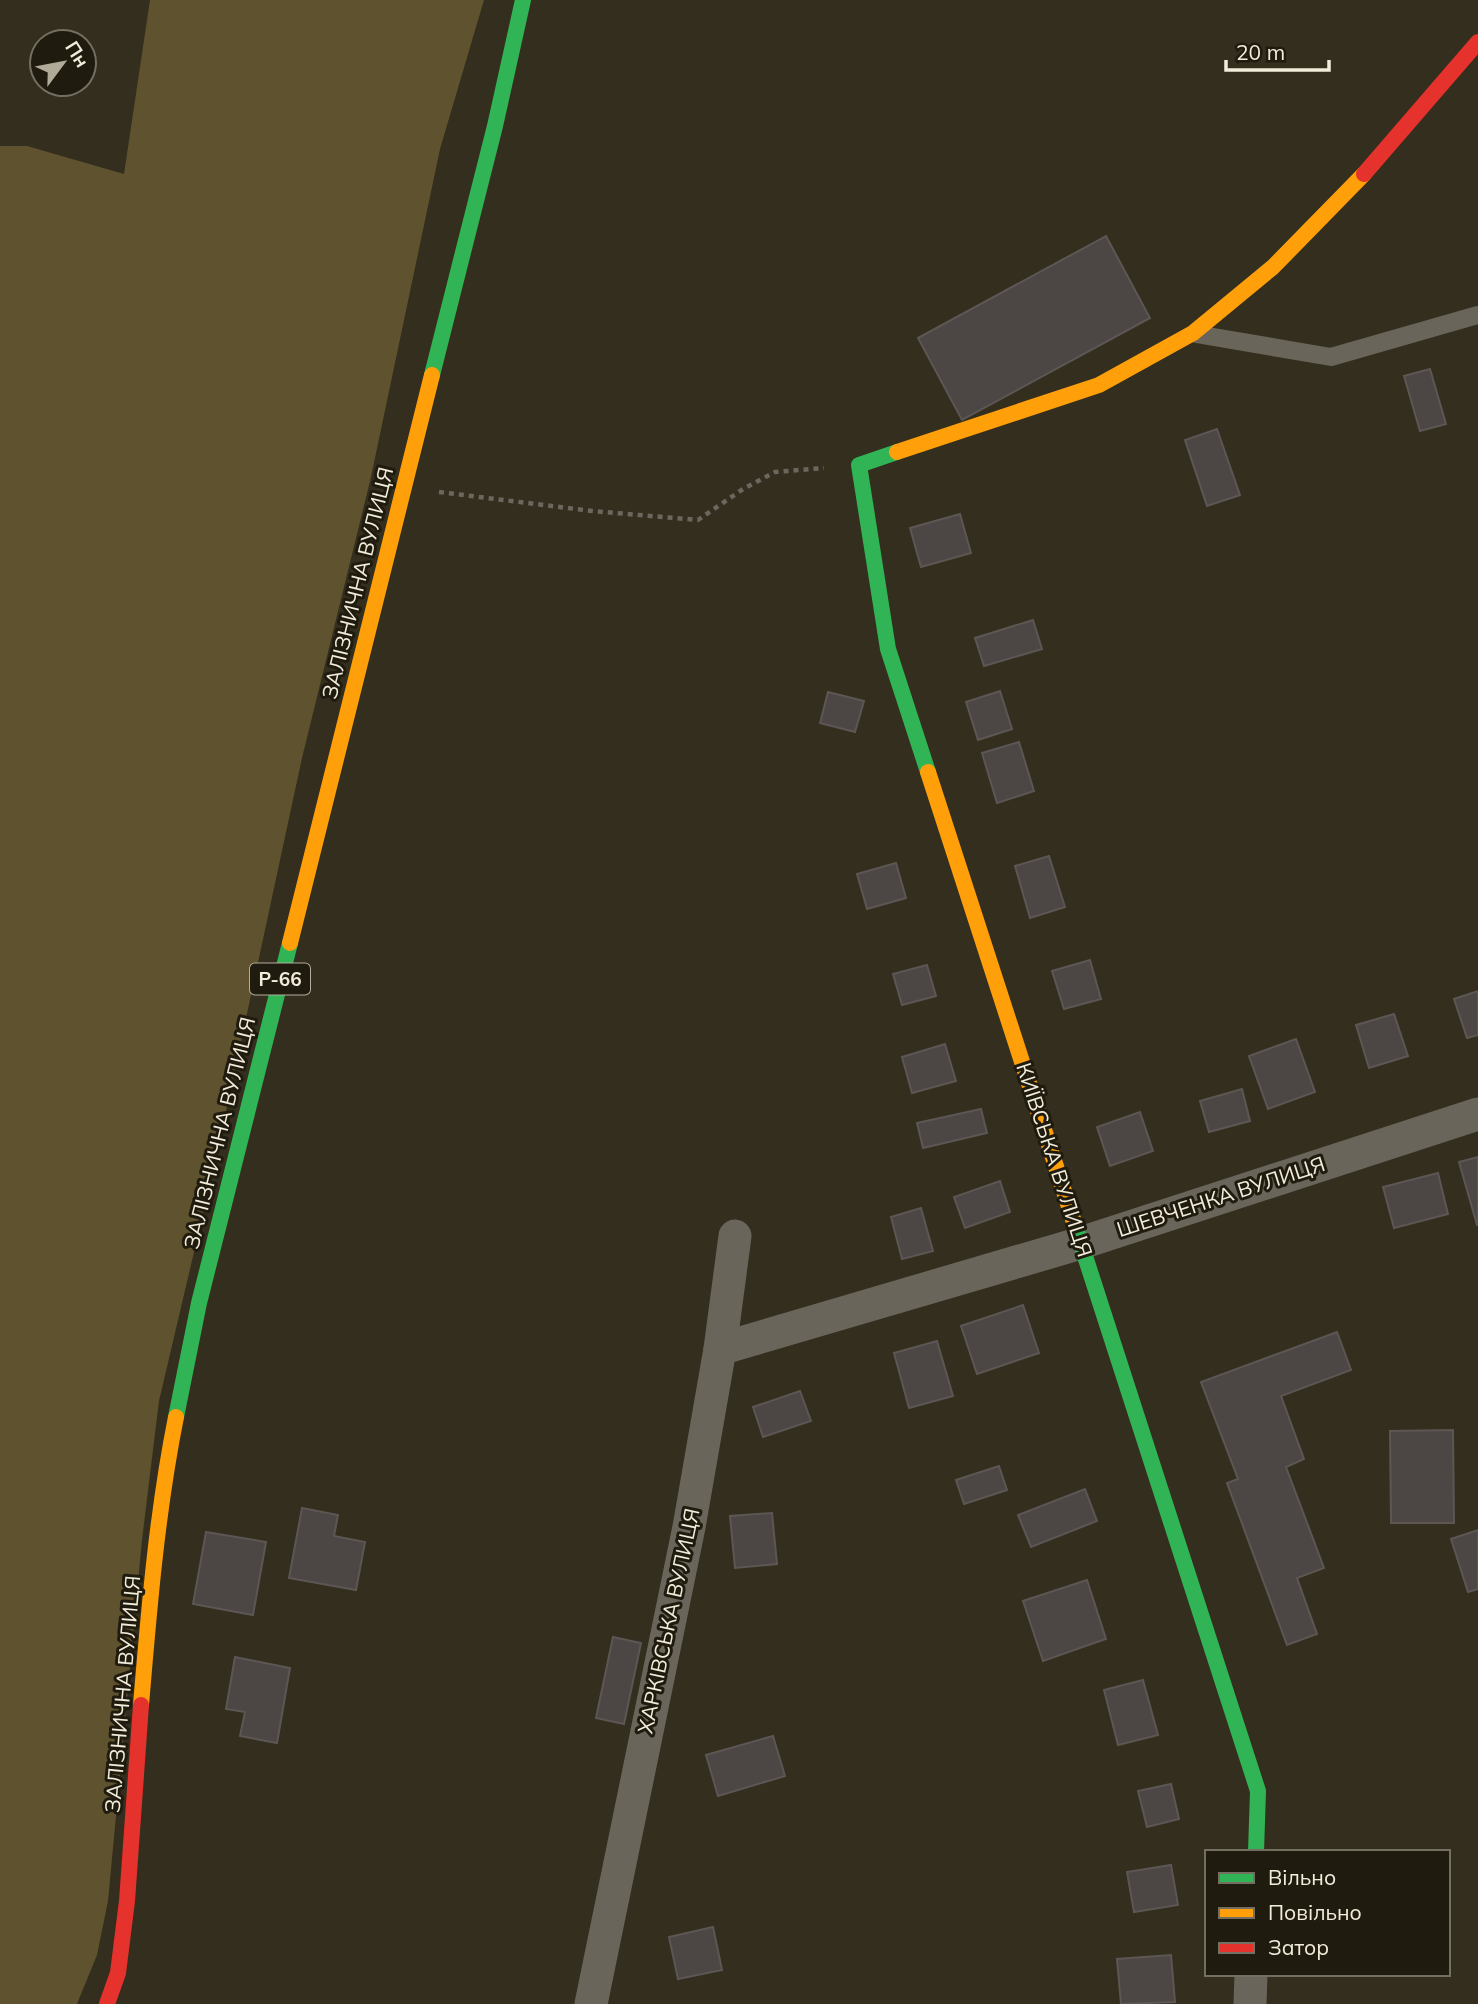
<svg xmlns="http://www.w3.org/2000/svg" width="1478" height="2004" viewBox="0 0 1478 2004" font-family="Mulish,sans-serif">
  <style>
    .green { fill: #5f522e }
    .building { fill: #4c4644; stroke: #5c5654; stroke-width: 2 }
    .lines { fill: none; stroke-linecap: round; stroke-linejoin: round }
    .path { stroke: #6b675e; stroke-width: 4.5; stroke-dasharray: 5 5; stroke-linecap: butt }
    .lane { stroke: #69655a; stroke-width: 18 }
    .street { stroke: #69655a; stroke-width: 33 }
    .fast { stroke: #30b455; stroke-width: 16 }
    .slow { stroke: #ff9f0a; stroke-width: 16 }
    .jam { stroke: #e5322d; stroke-width: 16 }
    .labels { text-anchor: middle; stroke-width: 6; stroke-linejoin: round; paint-order: stroke }
    .shield { fill: #201b0f; stroke: #b3ad9d; stroke-width: 2 }
    .shield-label { font-size: 19px; font-weight: bold; fill: #f2ecda }
    .street-label { font-size: 21px; fill: #f2ecda; stroke: #201b0f }
  </style>
  <rect width="100%" height="100%" fill="#342e1e"/>
  <!-- green -->
  <path class="green" d="M150 0H484L440 149 371 477 302 758 214 1167 159 1401 142 1540 108 1901 97 1955 77 2004H0V146H27L124 174Z"/>
  <!-- building -->
  <g class="building">
    <path d="M1106 236 1150 318 962 420 918 338Z"/>
    <path d="M1430 369 1446 424 1420 431 1404 376Z"/>
    <path d="M1217 429 1240 495 1207 506 1185 440Z"/>
    <path d="M960 514 971 553 921 567 910 528Z"/>
    <path d="M1033 620 1042 649 984 666 975 638Z"/>
    <path d="M1000 691 1012 729 978 740 966 702Z"/>
    <path d="M828 692 864 701 855 732 820 723Z"/>
    <path d="M1019 742 1034 791 997 803 982 753Z"/>
    <path d="M1049 856 1065 907 1030 918 1015 866Z"/>
    <path d="M896 863 906 898 867 909 857 874Z"/>
    <path d="M1090 960 1101 999 1064 1009 1052 971Z"/>
    <path d="M927 965 936 996 902 1005 893 974Z"/>
    <path d="M1478 991V1035L1467 1038 1454 999Z"/>
    <path d="M1394 1014 1408 1056 1369 1068 1356 1025Z"/>
    <path d="M1296 1039 1315 1092 1268 1109 1249 1056Z"/>
    <path d="M945 1044 956 1081 912 1093 902 1057Z"/>
    <path d="M1242 1089 1250 1121 1209 1132 1200 1101Z"/>
    <path d="M981 1109 987 1133 923 1148 917 1123Z"/>
    <path d="M1140 1112 1153 1151 1110 1166 1097 1127Z"/>
    <path d="M1478 1157V1225H1477L1459 1162Z"/>
    <path d="M1438 1173 1448 1214 1394 1228 1383 1187Z"/>
    <path d="M1000 1181 1010 1212 965 1228 954 1197Z"/>
    <path d="M921 1208 933 1251 902 1259 891 1217Z"/>
    <path d="M1023 1305 1039 1353 977 1374 961 1326Z"/>
    <path d="M1337 1332 1351 1370 1281 1396 1304 1459 1286 1467 1324 1568 1297 1578 1317 1634 1287 1645 1227 1483 1238 1479 1201 1382Z"/>
    <path d="M937 1341 953 1396 909 1408 894 1353Z"/>
    <path d="M800 1391 811 1421 763 1437 753 1407Z"/>
    <path d="M1453 1430 1454 1523H1391L1390 1431Z"/>
    <path d="M999 1466 1007 1490 964 1504 956 1480Z"/>
    <path d="M1085 1489 1097 1521 1031 1547 1018 1515Z"/>
    <path d="M302 1508 338 1515 334 1536 365 1542 356 1590 289 1578Z"/>
    <path d="M772 1513 777 1564 735 1568 730 1516Z"/>
    <path d="M1478 1530V1589L1468 1592 1451 1539Z"/>
    <path d="M206 1532 266 1542 253 1615 193 1604Z"/>
    <path d="M1087 1580 1106 1639 1043 1661 1023 1601Z"/>
    <path d="M613 1637 641 1643 624 1724 596 1718Z"/>
    <path d="M235 1657 290 1668 277 1743 240 1736 245 1712 226 1709Z"/>
    <path d="M1143 1680 1158 1735 1118 1745 1104 1690Z"/>
    <path d="M773 1736 785 1776 718 1796 706 1755Z"/>
    <path d="M1171 1784 1179 1819 1147 1827 1138 1791Z"/>
    <path d="M1171 1865 1178 1905 1134 1912 1127 1872Z"/>
    <path d="M713 1927 722 1970 678 1979 669 1937Z"/>
    <path d="M1171 1955 1175 2002 1121 2004 1117 1959Z"/>
  </g>
  <g class="lines">
    <!-- path -->
    <path class="path" d="M439 492 592 511 698 520 743 489 775 472 824 468"/>
    <!-- lane -->
    <path class="lane" d="M1196 334 1331 357 1478 315"/>
    <!-- street -->
    <g class="street">
      <path d="M720 1349 1081 1243 1478 1114"/>
      <path d="M591 2004 689 1527 720 1349 735 1236"/>
      <path d="M1250 2004 1251 1974"/>
    </g>
    <!-- fast -->
    <g class="fast">
      <path d="M432 375 495 126 523 0"/>
      <path d="M897 452 859 465 888 649 928 772"/>
      <path d="M1073 1219 1258 1791 1256 1852"/>
      <path d="M176 1417 199 1303 290 943"/>
    </g>
    <!-- slow -->
    <g class="slow">
      <path d="M897 452 1099 385 1193 333 1273 267 1364 174"/>
      <path d="M928 772 1073 1219"/>
      <path d="M290 943 432 375"/>
      <path d="M141 1705C149 1609 157 1512 176 1417"/>
    </g>
    <!-- jam -->
    <g class="jam">
      <path d="M1364 174 1478 42"/>
      <path d="M107 2004 118 1973 127 1901 141 1705"/>
    </g>
  </g>
  <g class="labels">
    <!-- shield labels -->
    <rect class="shield" x="250" y="963.5" width="60" height="31" rx="5"/>
    <g class="shield-label">
      <text x="280" y="986">Р-66</text>
    </g>
    <!-- street labels -->
    <g class="street-label">
      <text transform="translate(358 583) rotate(-76)" y="7">ЗАЛІЗНИЧНА ВУЛИЦЯ</text>
      <text transform="translate(220 1133) rotate(-76)" y="7">ЗАЛІЗНИЧНА ВУЛИЦЯ</text>
      <text transform="translate(1054 1160) rotate(72)" y="7">КИЇВСЬКА ВУЛИЦЯ</text>
      <text transform="translate(1221 1197) rotate(-18)" y="7">ШЕВЧЕНКА ВУЛИЦЯ</text>
      <text transform="translate(669 1621) rotate(-78)" y="7">ХАРКІВСЬКА ВУЛИЦЯ</text>
      <text transform="translate(123 1694) rotate(-85)" y="7">ЗАЛІЗНИЧНА ВУЛИЦЯ</text>
    </g>
  </g>
  <!-- legend -->
  <rect x="1205" y="1850" width="245" height="126" fill="#201b0f" stroke="#746f60" stroke-width="2"/>
  <rect x="1219" y="1873" width="35" height="10" fill="#30b455" stroke="#746f60" stroke-width="2"/>
  <text x="1268" y="1885" font-size="21" fill="#f2ecda">Вільно</text>
  <rect x="1219" y="1908" width="35" height="10" fill="#ff9f0a" stroke="#746f60" stroke-width="2"/>
  <text x="1268" y="1920" font-size="21" fill="#f2ecda">Повільно</text>
  <rect x="1219" y="1943" width="35" height="10" fill="#e5322d" stroke="#746f60" stroke-width="2"/>
  <text x="1268" y="1955" font-size="21" fill="#f2ecda">Затор</text>
  <!-- north arrow -->
  <g transform="translate(63 63) rotate(58)"><circle r="33" fill="#201b0f" stroke="#746f60" stroke-width="2"/>
  <path d="M0-5L12 26L0 18L-12 26Z" fill="#b0aa98"/>
  <text y="-10" font-size="19" font-weight="bold" text-anchor="middle" fill="#f2ecda">Пн</text>
  </g>
  <!-- scale -->
  <path d="M1226 60v10h103v-10" fill="none" stroke="#f2ecda" stroke-width="3.5"/>
  <text x="1236" y="60" font-size="21" fill="#f2ecda" stroke="#201b0f" stroke-width="5" paint-order="stroke">20 m</text>
</svg>
